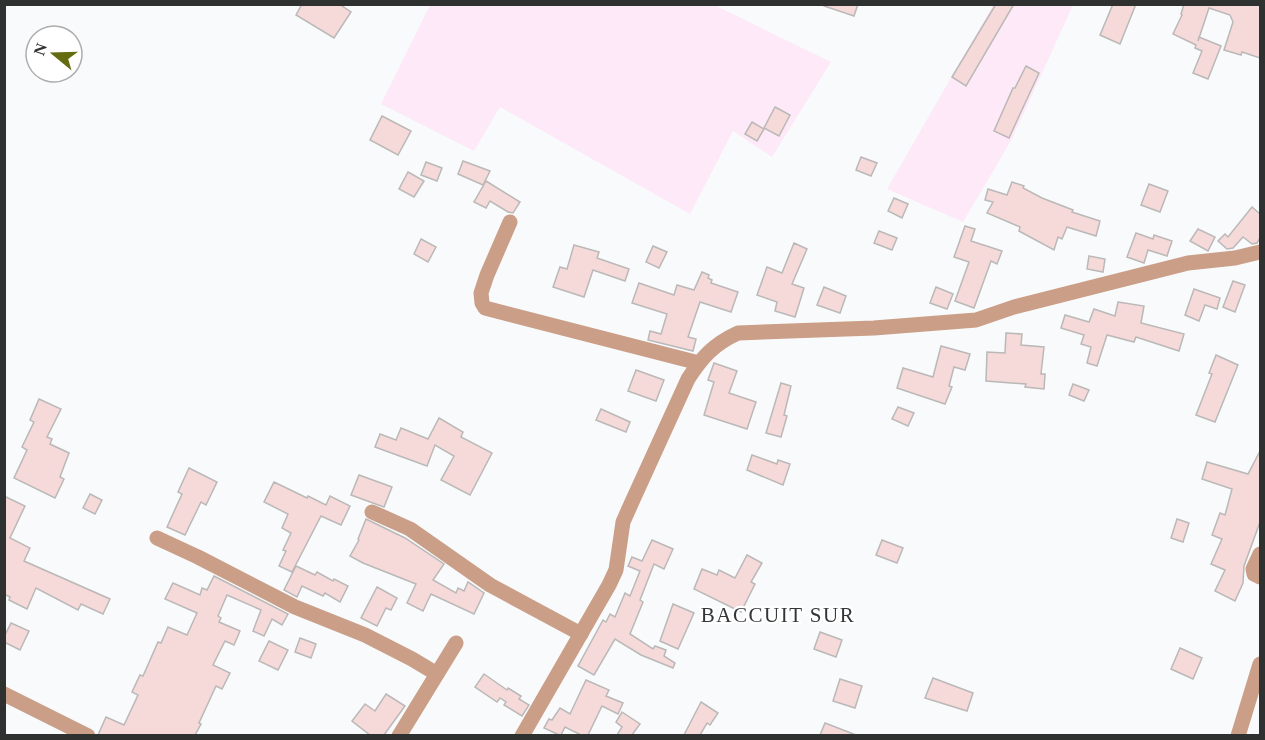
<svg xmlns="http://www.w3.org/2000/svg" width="1265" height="740" viewBox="0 0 1265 740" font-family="Georgia,serif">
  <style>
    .industrial { fill: #fee9f8 }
    .building { fill: #f6dad9; stroke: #bbb8b8; stroke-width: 1.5 }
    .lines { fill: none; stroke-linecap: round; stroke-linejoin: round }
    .minor { stroke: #ca9e87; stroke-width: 15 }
    .labels { text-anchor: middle; stroke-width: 4.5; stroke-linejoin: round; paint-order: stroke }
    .quarter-label { font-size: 21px; letter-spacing: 1.5px; fill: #343537; stroke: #fff }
  </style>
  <rect width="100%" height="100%" fill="#f8fafc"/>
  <!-- industrial -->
  <g class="industrial">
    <path d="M430 5H714L831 62 772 157 733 131 690 214 500 107 474 151 381 104Z"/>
    <path d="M993 5H1073L1012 139 963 222 887 189Z"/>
  </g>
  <!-- building -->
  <g class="building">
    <path d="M302 4H339L351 12 334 38 296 15Z"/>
    <path d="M824 4H858L854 16 824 6Z"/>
    <path d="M996 4H1014L966 86 952 77Z"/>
    <path d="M1113 4H1136L1120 44 1100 35Z"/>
    <path d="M1184 4H1260V58L1242 52 1241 55 1224 50 1233 22 1230 15 1209 8 1198 41 1199 37 1221 46 1208 79 1193 73 1202 51 1195 48 1196 45 1173 34 1182 15 1181 14Z"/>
    <path d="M1026 66 1039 73 1009 138 994 131 1013 88H1015Z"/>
    <path d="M775 107 790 115 779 136 764 128Z"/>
    <path d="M382 116 411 131 398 155 370 140Z"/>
    <path d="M752 122 764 129 757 141 745 134Z"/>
    <path d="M861 157 877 163 871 176 856 170Z"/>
    <path d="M463 161 490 171 483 185 458 174Z"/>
    <path d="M426 162 442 168 437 181 421 175Z"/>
    <path d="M408 172 424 181 414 197 399 189Z"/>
    <path d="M486 181 520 202 513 213 508 212 490 201 486 208 474 202Z"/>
    <path d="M1012 182 1024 186 1023 188 1042 198 1073 210 1072 212 1100 221 1096 236 1067 227 1062 239 1058 237 1054 250 1019 231 1020 227 987 213 993 202 985 200 988 189 1007 195Z"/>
    <path d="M1149 184 1168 191 1160 212 1141 205Z"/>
    <path d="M894 198 908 204 902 218 888 211Z"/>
    <path d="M1252 207 1260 214V238L1257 243 1252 244 1243 237 1233 248 1227 249 1218 241 1225 234 1228 237Z"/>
    <path d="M965 226 975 229 971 241 1002 251 997 264 991 261 974 308 955 301 969 262 954 257Z"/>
    <path d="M1198 229 1215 237 1208 251 1190 241Z"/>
    <path d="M879 231 897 238 892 250 874 243Z"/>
    <path d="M1136 233 1153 239 1154 235 1172 241 1167 256 1148 250 1144 263 1127 257Z"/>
    <path d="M421 239 436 247 428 262 414 254Z"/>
    <path d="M794 243 807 249 792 284 804 288 795 317 775 311 777 302 757 295 767 267 782 273Z"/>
    <path d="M574 245 599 252 597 258 629 269 625 281 593 270 584 297 553 287 560 267 567 269Z"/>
    <path d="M653 246 667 252 659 268 646 262Z"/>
    <path d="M1089 256 1105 259 1103 272 1087 269Z"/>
    <path d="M702 272 709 275 708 278 712 280 711 283 738 292 731 312 700 302 688 337 696 339 693 351 648 340 650 331 661 334 667 314 632 303 639 283 674 295 677 285 694 290Z"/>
    <path d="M1233 281 1245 285 1235 312 1223 307Z"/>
    <path d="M824 287 846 296 840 313 817 305Z"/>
    <path d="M936 287 953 294 947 309 930 303Z"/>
    <path d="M1194 289 1220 298 1217 309 1205 305 1199 321 1185 315Z"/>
    <path d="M1118 302 1144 306 1141 323 1184 334 1179 351 1136 337 1134 342 1107 335 1097 366 1087 363 1091 347 1081 344 1084 335 1061 328 1065 315 1089 322 1094 309 1115 316Z"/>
    <path d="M1006 333 1022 334 1021 345 1044 347 1041 374H1045L1044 389 1025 387 1026 384 986 381 987 352 1005 353Z"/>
    <path d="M941 346 970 354 965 370 954 367 949 386 952 387 945 404 897 388 903 368 933 377Z"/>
    <path d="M1216 355 1238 365 1215 422 1196 415 1212 374 1209 373Z"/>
    <path d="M714 363 737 371 729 393 756 402 747 429 704 415 714 382 708 380Z"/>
    <path d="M636 370 664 380 656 401 628 391Z"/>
    <path d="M781 383 791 386 784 415 787 416 781 437 766 433Z"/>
    <path d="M1073 384 1089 390 1084 401 1069 395Z"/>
    <path d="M39 399 61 409 47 437 52 439 50 444 69 453 60 477 64 479 55 498 14 478 27 450 22 447 34 422 30 420Z"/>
    <path d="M898 407 914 413 908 426 892 419Z"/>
    <path d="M601 409 630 422 626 432 596 420Z"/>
    <path d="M439 418 463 432 461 437 492 453 470 495 441 480 454 456 435 445 427 466 375 447 380 434 396 440 401 428 428 439Z"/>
    <path d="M1260 451V522L1244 566 1243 583 1235 601 1215 591 1225 570 1211 564 1222 539 1212 535 1220 513 1225 515 1232 489 1202 479 1207 462 1248 474Z"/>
    <path d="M752 455 777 464 778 460 790 464 783 485 747 470Z"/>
    <path d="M189 468 217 482 206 505 201 502 185 535 167 527 182 494 178 492Z"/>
    <path d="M359 475 392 487 384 507 351 495Z"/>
    <path d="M274 482 307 498 308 496 326 505 330 496 350 506 341 525 321 516 292 572 279 566 286 551 283 550 291 533 282 528 288 514 264 502Z"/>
    <path d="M90 494 102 500 95 514 83 508Z"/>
    <path d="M4 496 25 506 10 538 30 548 24 561 110 599 103 614 81 604 78 610 36 588 27 609 9 600 10 597 4 594Z"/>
    <path d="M366 519 405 538 444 564 433 580 456 593 458 588 464 591 468 582 484 593 474 614 431 594 423 611 407 603 416 584 363 563 350 556 359 540 358 539Z"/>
    <path d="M1177 519 1189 523 1183 542 1171 538Z"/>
    <path d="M652 540 673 549 664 569 654 564 640 600 643 602 630 634 653 649 655 646 666 650 664 656 675 663 673 668 641 655 615 639 594 675 578 666 603 620 606 622 610 614 615 617 625 593 630 596 640 571 628 566 632 557 642 561Z"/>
    <path d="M882 540 903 548 897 563 876 555Z"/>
    <path d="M747 555 762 563 751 582 755 584 741 612 694 589 702 569 717 575 719 570 735 578Z"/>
    <path d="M296 566 315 575 317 572 333 581 334 579 348 586 340 602 325 593 323 596 302 586 297 597 284 590Z"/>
    <path d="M214 576 288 614 282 625 272 619 264 636 253 631 261 610 227 595 218 616 221 618 219 622 240 631 234 645 225 641 213 665 230 673 222 689 216 686 199 723 201 724 195 735H98L106 717 124 725 138 695 132 692 140 675 143 676 158 642 161 643 168 627 187 635 197 613 165 599 173 583 200 595 202 588 207 590Z"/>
    <path d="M377 587 397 598 391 610 386 608 377 626 361 618Z"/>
    <path d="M673 604 694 613 678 649 660 641Z"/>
    <path d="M11 623 29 631 20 650 4 642V637Z"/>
    <path d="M820 632 842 640 836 657 814 649Z"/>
    <path d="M300 638 316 644 311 658 295 652Z"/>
    <path d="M269 641 288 650 278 670 259 661Z"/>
    <path d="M1180 648 1202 658 1193 679 1171 669Z"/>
    <path d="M484 674 507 690 508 688 521 696 519 699 529 705 522 716 504 705 506 702 500 698 497 702 475 687Z"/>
    <path d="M933 678 973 693 967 711 925 698Z"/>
    <path d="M840 679 862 686 855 708 833 701Z"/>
    <path d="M586 680 609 690 606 696 623 703 618 714 602 706 588 735H581L565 727 561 735H559L544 728 549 719 552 720 560 708 570 714Z"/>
    <path d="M386 694 405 706 384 735H370L352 721 365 704 375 711Z"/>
    <path d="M701 702 718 713 710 725 707 723 700 735H684Z"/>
    <path d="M622 712 640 724 632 735H617L622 727 616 722Z"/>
    <path d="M825 723 856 735H820Z"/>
  </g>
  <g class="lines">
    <!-- minor -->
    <g class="minor">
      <path d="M510 222 487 275 481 293 482 303 485 308 699 363"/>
      <path d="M372 512 410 529 490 585 581 634"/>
      <path d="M157 538 198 557 295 607 365 635 412 659 437 674"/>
      <path d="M1260 554 1253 569 1254 574 1260 577"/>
      <path d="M4 694 88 736"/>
      <path d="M399 736 456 643"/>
      <path d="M522 736 609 585 616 570 623 522 631 504 688 379C702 357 714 344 738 333L874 328 976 320 1014 307 1188 263 1235 258 1260 252"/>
      <path d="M1238 736 1260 664"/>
    </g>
  </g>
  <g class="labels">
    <!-- quarter labels -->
    <g class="quarter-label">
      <text x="778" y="622">BACCUIT SUR</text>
    </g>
  </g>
  <!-- border -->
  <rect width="1265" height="740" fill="none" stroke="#2f3030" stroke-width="12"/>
  <!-- north arrow -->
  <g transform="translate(54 54) rotate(289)"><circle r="28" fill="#ffffff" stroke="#acacac" stroke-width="1.5"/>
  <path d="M0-4.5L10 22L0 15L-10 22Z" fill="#656b0f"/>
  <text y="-9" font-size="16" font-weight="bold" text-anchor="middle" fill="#2f3030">N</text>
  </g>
</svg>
